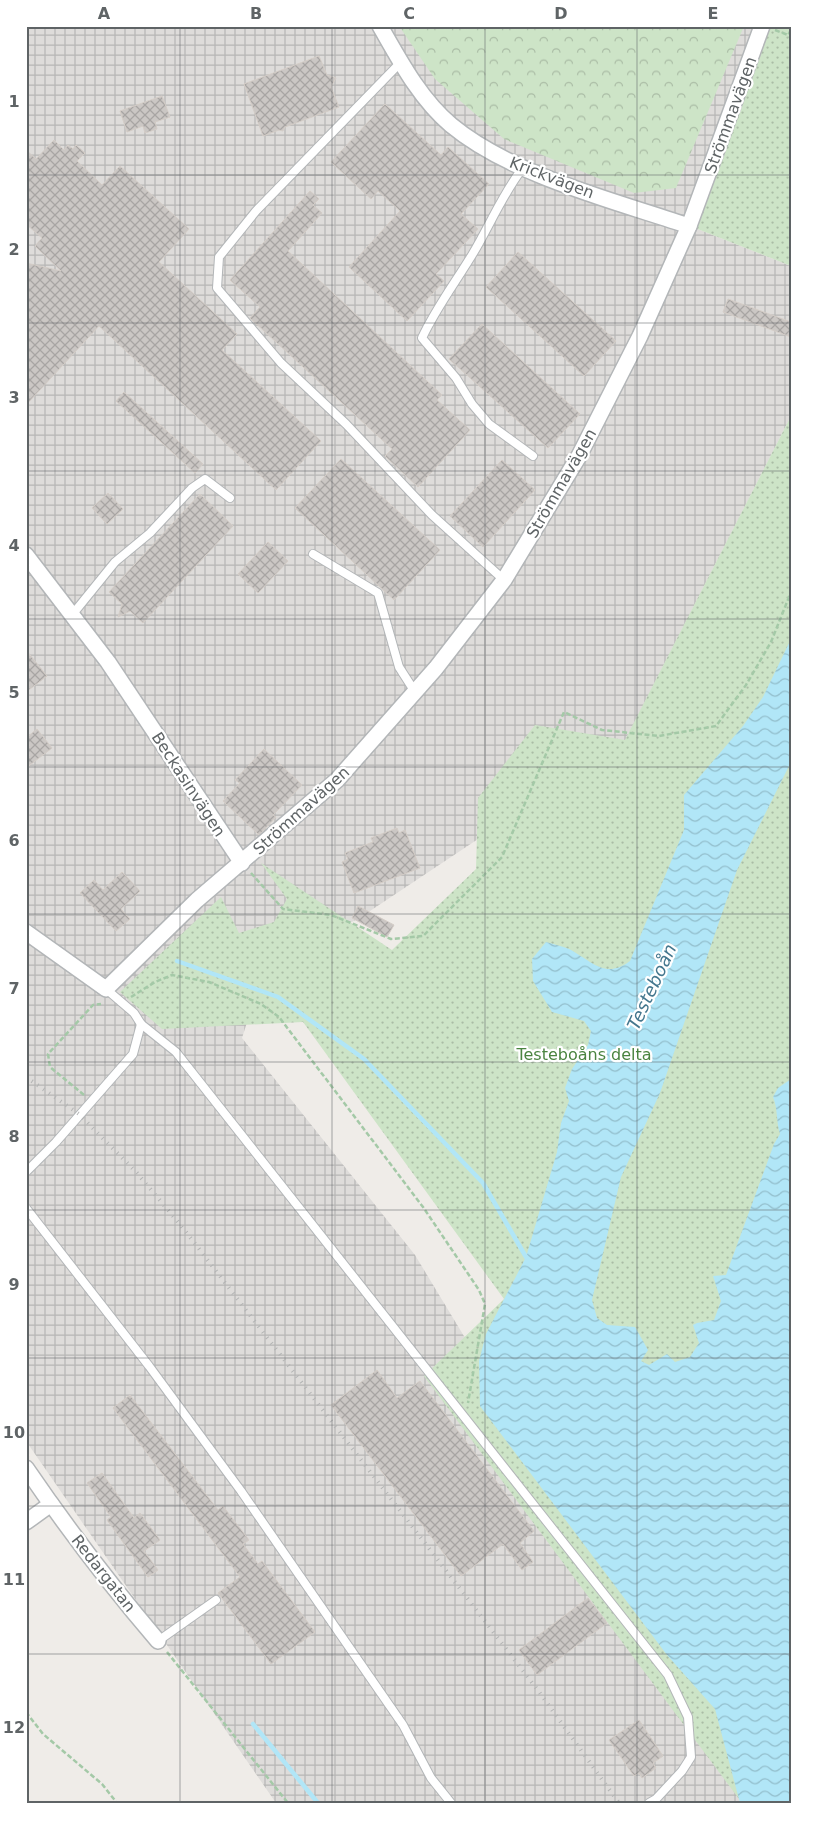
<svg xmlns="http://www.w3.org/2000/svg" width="817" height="1829" viewBox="0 0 817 1829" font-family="'DejaVu Sans',sans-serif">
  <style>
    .industrial { fill: url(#industrial-grid) }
    .forest { fill: url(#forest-crowns) }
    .park { fill: url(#park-dots) }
    .water { fill: url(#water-waves) }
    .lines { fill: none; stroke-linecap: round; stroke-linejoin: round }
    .stream { stroke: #b1e6f7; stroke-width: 4.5 }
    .building { fill: url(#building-cross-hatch); stroke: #d4cdc7 }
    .lane-casing { stroke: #b3b6b8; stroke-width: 10 }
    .street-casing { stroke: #b3b6b8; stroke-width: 18 }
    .path { stroke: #a4c9a7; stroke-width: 2.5; stroke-dasharray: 5 2.5; stroke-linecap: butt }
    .lane { stroke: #fff; stroke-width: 8 }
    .street { stroke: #fff; stroke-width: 15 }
    .rail { stroke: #b3b4b4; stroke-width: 4; stroke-dasharray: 1 6; stroke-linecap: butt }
    .grid { fill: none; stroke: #5f6466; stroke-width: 1; stroke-opacity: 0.55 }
    .labels { text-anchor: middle; stroke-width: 4.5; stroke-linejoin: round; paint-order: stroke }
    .street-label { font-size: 16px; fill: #5f6466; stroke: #fff }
    .park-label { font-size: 16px; fill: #4a8440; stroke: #fff }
    .water-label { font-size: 18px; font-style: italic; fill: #44778e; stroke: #fff }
    .neatline { fill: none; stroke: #5f6466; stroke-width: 2 }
    .grid-label { font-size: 16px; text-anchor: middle; font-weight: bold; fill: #5f6466 }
  </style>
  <defs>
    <pattern id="industrial-grid" width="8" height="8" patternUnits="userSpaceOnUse" patternTransform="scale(1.25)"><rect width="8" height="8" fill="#dedcda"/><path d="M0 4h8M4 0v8" fill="none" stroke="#b7b6b5"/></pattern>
    <pattern id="forest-crowns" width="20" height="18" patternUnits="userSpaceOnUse" patternTransform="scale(1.25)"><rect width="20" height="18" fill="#cde4c7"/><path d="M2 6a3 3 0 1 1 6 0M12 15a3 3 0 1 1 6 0" fill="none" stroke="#aabca5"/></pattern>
    <pattern id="park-dots" width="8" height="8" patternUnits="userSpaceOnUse" patternTransform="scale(1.25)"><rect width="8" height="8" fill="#cde4c7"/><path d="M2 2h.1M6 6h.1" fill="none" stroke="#aabca5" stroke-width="1.8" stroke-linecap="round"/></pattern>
    <pattern id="water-waves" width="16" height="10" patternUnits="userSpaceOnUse" patternTransform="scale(1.25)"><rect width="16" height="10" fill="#b1e6f7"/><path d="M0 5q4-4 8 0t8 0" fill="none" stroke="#93becc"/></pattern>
    <pattern id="building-cross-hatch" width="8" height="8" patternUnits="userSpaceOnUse" patternTransform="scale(1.25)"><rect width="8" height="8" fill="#cbc7c4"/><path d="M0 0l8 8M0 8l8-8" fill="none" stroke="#a8a5a3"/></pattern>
  </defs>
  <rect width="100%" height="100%" fill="#efece8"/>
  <!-- industrial -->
  <path class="industrial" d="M26 26H778L695 228 791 266V416L625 741 361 917 264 970 242 1038 415 1255 479 1361 715 1709 740 1803H276L26 1441Z"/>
  <!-- forest -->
  <path class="forest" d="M399 26H744L676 188 634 193 504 139 435 79Z"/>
  <!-- park -->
  <g class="park">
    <path d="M771 26H791V266L695 228Z"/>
    <path d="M791 416V1803H742L424 1376 504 1299 303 1022 162 1029 120 992 221 897 239 933 274 922 287 899 261 863 392 950 476 869 478 798 535 725 625 740Z"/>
  </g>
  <!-- water -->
  <path class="water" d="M791 639V762L737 870 660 1093 621 1177 592 1300 597 1318 607 1325 635 1327 648 1350 641 1361 649 1365 667 1354 675 1362 690 1357 699 1343 693 1325 697 1323 714 1320 721 1301 713 1276 726 1275 774 1144 780 1134C776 1121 778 1109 773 1097L778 1088 791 1079V1803H740L715 1709 667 1655 480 1406 479 1361 486 1334 526 1257 557 1152 561 1123 569 1101 565 1088 572 1069 588 1045 591 1031 584 1021 552 1012 533 981 532 959 546 942C553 944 562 946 569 949 592 961 605 980 630 961L684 830V795L743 726 763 697Z"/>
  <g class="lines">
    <!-- stream -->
    <g class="stream">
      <path d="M177 961 278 997 364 1059 483 1183 526 1257"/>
      <path d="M253 1724 318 1803"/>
    </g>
  </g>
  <!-- building -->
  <g class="building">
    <path d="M319 56 327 75 336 78 331 87 339 107 285 127 283 131 279 130 263 136 244 84Z"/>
    <path d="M162 96 170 117 155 122 157 129 145 133 143 126 127 132 120 111Z"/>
    <path d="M385 104 441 155 448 147 489 184 461 214 478 229 436 274 444 281 407 321 349 267 400 211 378 191 371 199 331 162Z"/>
    <path d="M54 140 64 150 68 145 73 149 76 145 85 153 77 161 102 185 120 166 189 229 159 262 237 334 222 350 321 441 276 490 99 326 26 405V263L61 271 35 246 42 238 26 224V150L36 159Z"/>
    <path d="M310 191 319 199 313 205 322 213 288 251 442 395 437 400 470 430 418 487 385 456 392 449 251 319 250 318 260 307 230 280Z"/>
    <path d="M518 252 616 341 584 376 486 287Z"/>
    <path d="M728 299 791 322V337L723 312Z"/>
    <path d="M482 324 580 414 548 448 449 359Z"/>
    <path d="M124 392 203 464 195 473 116 401Z"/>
    <path d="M341 459 440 550 394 600 295 508Z"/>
    <path d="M502 460 535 490 483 547 450 516Z"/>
    <path d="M108 493 123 509 107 524 92 508Z"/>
    <path d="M200 494 233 526 143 623 130 611 118 617 122 604 109 592Z"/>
    <path d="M268 542 288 561 258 593 238 574Z"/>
    <path d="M26 650 47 676 26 692Z"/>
    <path d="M37 729 52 748 26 768V738Z"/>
    <path d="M264 749 302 785 273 815 276 817 259 835 223 801 240 783 235 780Z"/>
    <path d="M397 828 399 833 405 830 420 868 354 893 342 862 348 859 345 853 373 842 371 838Z"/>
    <path d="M122 872 140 891 121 909 130 919 116 931 80 893 94 880 103 890Z"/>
    <path d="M358 906 394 925 387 937 352 918Z"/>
    <path d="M377 1370 397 1398 420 1381 534 1531 520 1543 533 1562 522 1570 503 1544 461 1576 331 1405Z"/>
    <path d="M130 1395 218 1510 223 1506 249 1540 243 1544 258 1564 262 1561 315 1632 271 1664 218 1593 240 1577 113 1408Z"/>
    <path d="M102 1473 134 1518 140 1513 160 1540 144 1551 158 1570 148 1577 107 1520 111 1517 87 1483Z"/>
    <path d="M588 1598 607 1623 537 1675 519 1650Z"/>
    <path d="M639 1720 663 1756 653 1763 656 1768 642 1778 639 1773 634 1776 609 1740Z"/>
  </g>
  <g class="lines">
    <!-- lane casing -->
    <g class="lane-casing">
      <g id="lane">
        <path d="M401 62 256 211 219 257 217 288 281 363 346 424 432 515 504 580"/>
        <path d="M522 169C502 195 489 227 472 255 455 283 436 308 422 338L456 378 472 404 489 424 533 456"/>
        <path d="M313 554 378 593 399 667 415 692"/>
        <path d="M72 615 115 562 150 533 192 488 205 479 230 498"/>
        <path d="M106 989 134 1013 141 1024 176 1052 668 1675 688 1717 691 1757 682 1771 656 1799 649 1803"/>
        <path d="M26 1172 56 1142 133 1054 141 1024"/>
        <path d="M26 1208 149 1366 241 1491 403 1725 431 1778 451 1803"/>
        <path d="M158 1641 216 1600"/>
      </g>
    </g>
    <!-- street casing -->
    <g class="street-casing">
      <g id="street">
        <path d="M380 26C400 61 420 99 451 125 511 175 615 201 689 226"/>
        <path d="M26 555 108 662 242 863"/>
        <path d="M26 932 106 989 197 900 337 780 436 668 504 580 579 456 640 336 689 226 762 26"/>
        <path d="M26 1468C67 1528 111 1586 158 1641"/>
        <path d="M26 1522 51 1504"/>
      </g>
    </g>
    <!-- path -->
    <g class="path">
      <path d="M775 30 788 35"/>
      <path d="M791 30 788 35 791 39"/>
      <path d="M251 873 283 909 331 915 391 939 423 936 502 857 564 712 602 730 659 736 716 726 746 685 771 642 791 592"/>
      <path d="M131 997 155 982 172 975 209 982 261 1004 279 1017 423 1207 479 1290 485 1304 468 1403"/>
      <path d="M84 1095 50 1067 48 1054 93 1005 101 1004"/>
      <path d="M167 1652 288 1803"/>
      <path d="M26 1712 43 1734 102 1784 117 1803"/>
    </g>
    <!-- lane -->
    <use href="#lane" class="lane"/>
    <!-- street -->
    <use href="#street" class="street"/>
    <!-- rail -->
    <path class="rail" d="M26 1077 79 1114 137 1173 183 1228 537 1689 619 1803"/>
  </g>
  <!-- grid -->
  <path class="grid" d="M180 26V1803M332 26V1803M485 26V1803M637 26V1803M26 175H791M26 323H791M26 471H791M26 619H791M26 767H791M26 914H791M26 1062H791M26 1210H791M26 1358H791M26 1506H791M26 1654H791"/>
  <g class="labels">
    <!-- street labels -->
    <g class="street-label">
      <text transform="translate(730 115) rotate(-70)" y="6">Strömmavägen</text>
      <text transform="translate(552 177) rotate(21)" y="6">Krickvägen</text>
      <text transform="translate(561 483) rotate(-60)" y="6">Strömmavägen</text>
      <text transform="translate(189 784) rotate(57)" y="6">Beckasinvägen</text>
      <text transform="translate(301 810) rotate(-42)" y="6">Strömmavägen</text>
      <text transform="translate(104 1573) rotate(52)" y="6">Redargatan</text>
    </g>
    <!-- park labels -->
    <g class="park-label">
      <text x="584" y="1060">Testeboåns delta</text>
    </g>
    <!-- water labels -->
    <g class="water-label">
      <text transform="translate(652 987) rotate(-65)" y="6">Testeboån</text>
    </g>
  </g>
  <!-- border -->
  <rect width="817" height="1829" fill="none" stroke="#ffffff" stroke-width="55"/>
  <rect x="28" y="28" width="762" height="1774" class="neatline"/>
  <g class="grid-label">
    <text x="104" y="19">A</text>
    <text x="256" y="19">B</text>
    <text x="409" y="19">C</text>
    <text x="561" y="19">D</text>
    <text x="713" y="19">E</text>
    <text x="14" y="107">1</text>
    <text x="14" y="255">2</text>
    <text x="14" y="403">3</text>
    <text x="14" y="551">4</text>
    <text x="14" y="698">5</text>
    <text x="14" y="846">6</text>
    <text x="14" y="994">7</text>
    <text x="14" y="1142">8</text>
    <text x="14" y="1290">9</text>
    <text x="14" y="1438">10</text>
    <text x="14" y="1585">11</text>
    <text x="14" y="1733">12</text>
  </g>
</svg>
